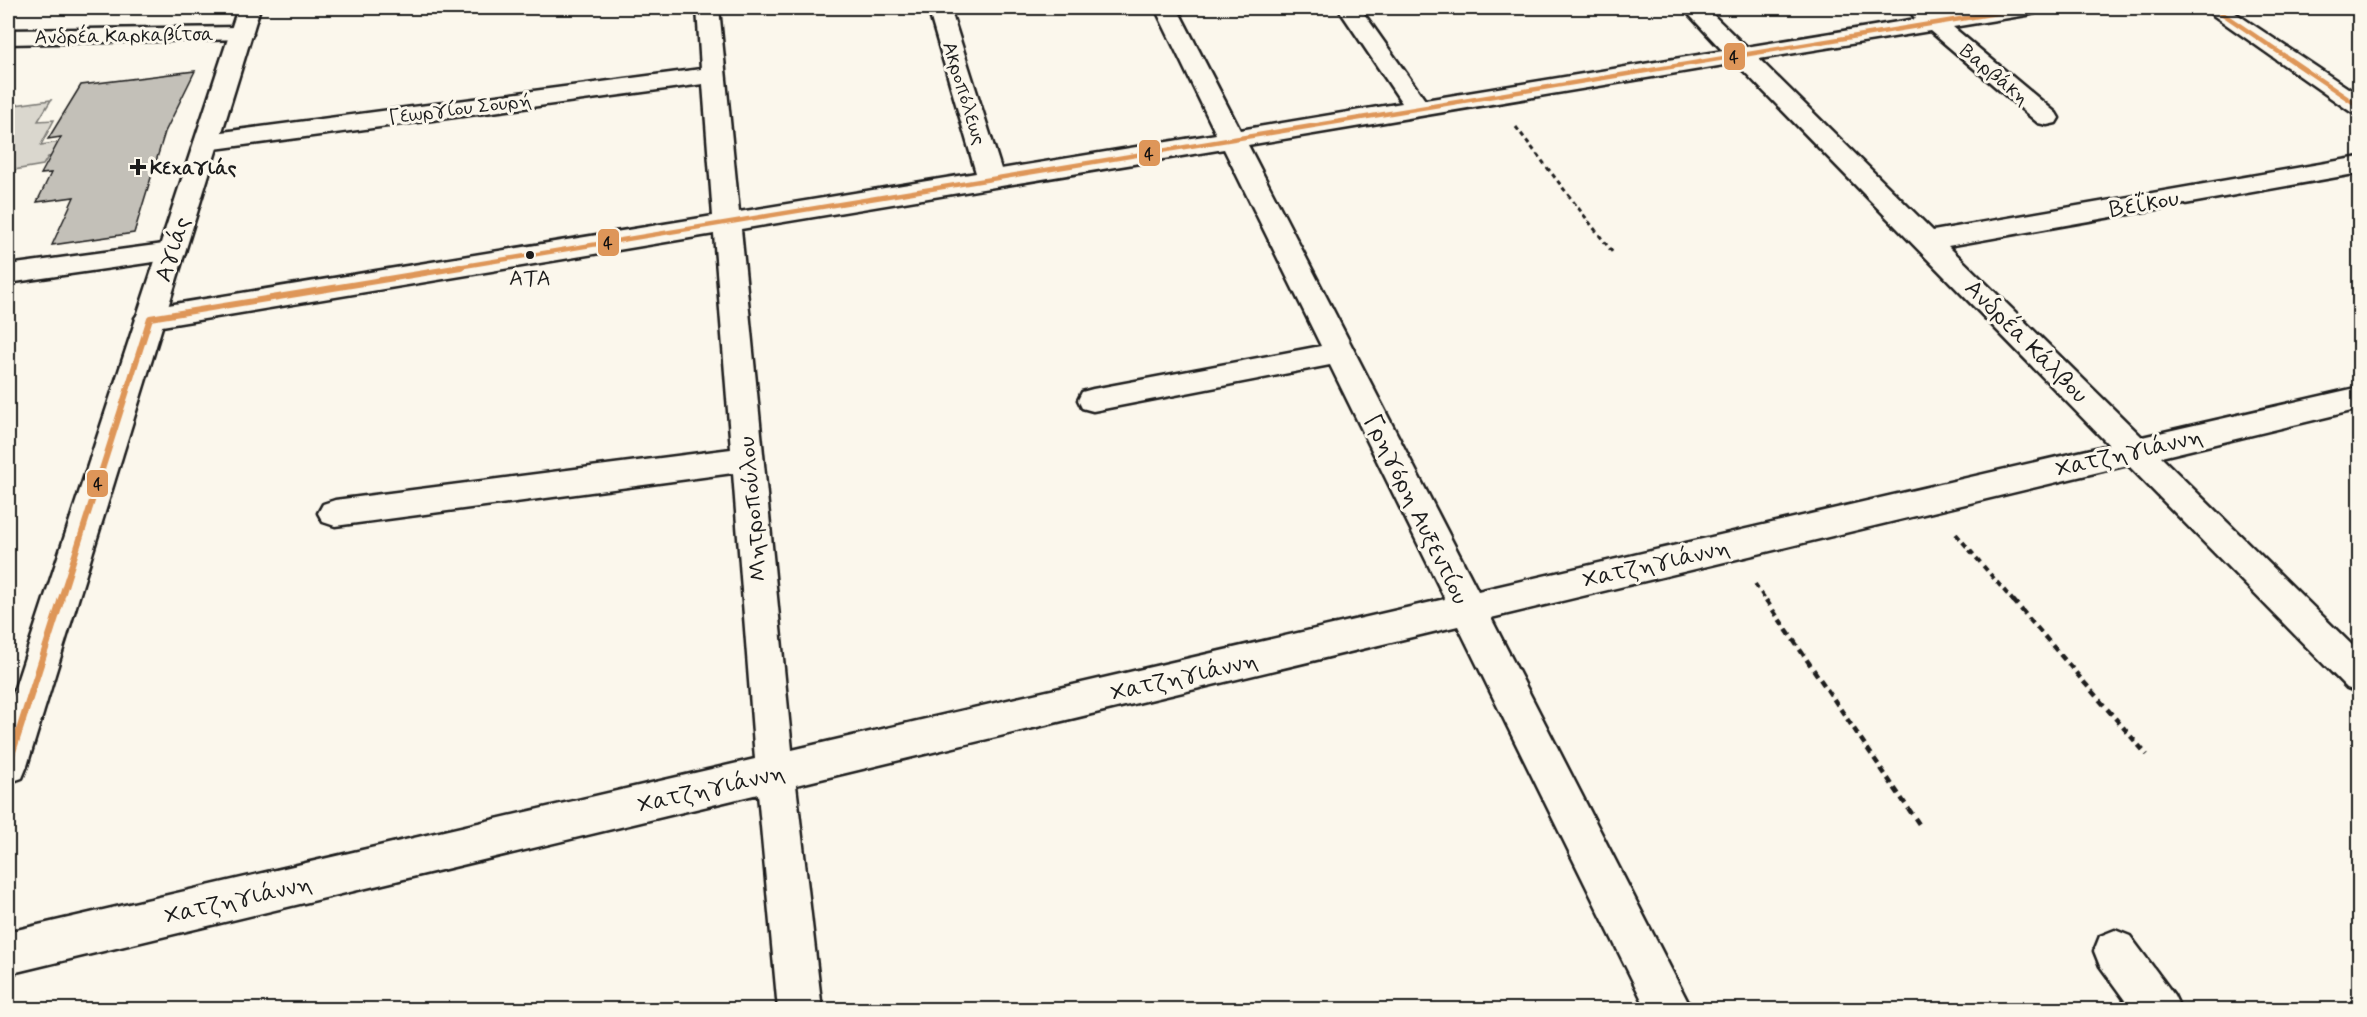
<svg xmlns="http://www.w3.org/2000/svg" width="2367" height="1017" viewBox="0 0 2367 1017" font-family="Mynerve,sans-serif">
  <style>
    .green { fill: #dad7ce; stroke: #7b7a75; stroke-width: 1.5 }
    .building { fill: #c3c0b8; stroke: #1c1c1c; stroke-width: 1.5 }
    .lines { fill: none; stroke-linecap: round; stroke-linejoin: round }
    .minor-casing { stroke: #1c1c1c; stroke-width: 5 }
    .secondary-casing { stroke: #1c1c1c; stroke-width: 5 }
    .path-far2 { stroke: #1c1c1c; stroke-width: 3; stroke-dasharray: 4.5 4; stroke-linecap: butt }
    .path-far1 { stroke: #1c1c1c; stroke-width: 4; stroke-dasharray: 6 4.5; stroke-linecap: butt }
    .path { stroke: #1c1c1c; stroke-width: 4.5; stroke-dasharray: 7 5; stroke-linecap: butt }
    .minor { fill: #fbf7ec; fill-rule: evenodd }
    .secondary { fill: #fbf7ec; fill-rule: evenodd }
    .bus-1-far2-casing { stroke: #fbf7ec; stroke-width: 8 }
    .bus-1-far1-casing { stroke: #fbf7ec; stroke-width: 10 }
    .bus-1-casing { stroke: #fbf7ec; stroke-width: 11 }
    .bus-1-far2 { stroke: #de9659; stroke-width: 4.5 }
    .bus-1-far1 { stroke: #de9659; stroke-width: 6 }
    .bus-1 { stroke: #de9659; stroke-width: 7 }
    .poi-dot { fill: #1c1c1c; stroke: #fbf7ec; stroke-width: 2 }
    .labels { text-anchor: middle; stroke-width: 6; stroke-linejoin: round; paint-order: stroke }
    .far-street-label { font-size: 20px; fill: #1c1c1c; stroke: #fbf7ec }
    .far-poi-label { font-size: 20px; font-weight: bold; fill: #1c1c1c; stroke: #fbf7ec; text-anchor: start }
    .bus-label { font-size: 22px; fill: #1c1c1c; stroke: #fbf7ec }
    .street-label { font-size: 24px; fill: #1c1c1c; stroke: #fbf7ec }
    .line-badge { stroke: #fbf7ec; stroke-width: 2 }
    .pale-badge-label { font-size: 16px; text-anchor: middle; font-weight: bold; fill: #111 }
  </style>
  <rect width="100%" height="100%" fill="#fbf7ec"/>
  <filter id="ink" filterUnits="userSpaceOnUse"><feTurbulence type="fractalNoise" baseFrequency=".0167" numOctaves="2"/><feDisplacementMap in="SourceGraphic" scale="12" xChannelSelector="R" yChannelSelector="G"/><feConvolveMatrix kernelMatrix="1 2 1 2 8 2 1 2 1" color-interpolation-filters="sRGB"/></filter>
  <g filter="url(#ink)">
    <!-- green -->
    <path class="green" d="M51 100 38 121 54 120 41 145 167 125 161 140 48 157 43 165 8 171V106Z"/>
    <!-- building -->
    <path class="building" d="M195 71 165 132 134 233 52 245 74 197 37 202 51 173 41 174 61 137 48 139 81 85Z"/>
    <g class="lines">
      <!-- minor casing -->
      <g class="minor-casing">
        <g id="minor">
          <path d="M697 8H719L739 212 976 173 928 8H950L1001 169 1216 134 1155 8H1177L1240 130 1402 103 1338 8H1360L1425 100 1723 51 1683 8H1706L1746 47 1916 19 1911 13 1917 8H1930L1939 16 1989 8H2038L2035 13 2027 15 1953 27 2056 113 2059 118 2056 123 2047 125 2038 123 1930 31 1759 59 1933 231 2360 157V173L1948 246 2142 437 2360 387V409L2161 457 2360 653V693L2347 688 2128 465 1491 618 1692 1010H1647L1458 626 796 785 822 1010H778L758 794 8 974V932L755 759 733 473 335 526 323 522 318 513 323 504 335 500 731 449 714 234 150 328 140 325 135 318 140 311 150 308 713 216 703 84 207 150 198 147 194 142 198 137 207 134 701 69ZM1736 63 2109 445 1478 591 1248 145ZM1224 149 1321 346 1093 389 1082 392 1078 400 1082 408 1093 411 1330 365 1445 599 792 750 741 229Z"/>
          <path d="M2203 8H2228L2360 96V114L2351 112Z"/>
          <path d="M241 27 249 29 253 34 249 39 8 44V30Z"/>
          <path d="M171 243 181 246 185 252 181 258 8 283V265Z"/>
          <path d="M2115 930 2130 936 2174 995 2181 1010H2132L2100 966 2094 951 2100 936Z"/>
        </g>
      </g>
      <!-- secondary casing -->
      <g class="secondary-casing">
        <path id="secondary" d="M238 8H260L27 766 22 778 8 783V709Z"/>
      </g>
      <!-- path-far2 -->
      <path class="path-far2" d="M1516 127 1613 253"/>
      <!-- path-far1 -->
      <g class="path-far1">
        <path d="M1956 534 2014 602"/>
        <path d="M1755 584 1767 602"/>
      </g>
      <!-- path -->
      <g class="path">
        <path d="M1766 600 1921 827"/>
        <path d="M2013 600 2147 755"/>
      </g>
      <!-- minor -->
      <use href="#minor" class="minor"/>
      <!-- secondary -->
      <use href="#secondary" class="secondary"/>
      <!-- bus-1-far2 casing -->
      <g class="bus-1-far2-casing">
        <g id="bus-1-far2">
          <path d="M2214 8 2360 107"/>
          <path d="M452 268 2027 8"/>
        </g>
      </g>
      <!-- bus-1-far1 casing -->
      <g class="bus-1-far1-casing">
        <path id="bus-1-far1" d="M60 602 150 318 461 267"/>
      </g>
      <!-- bus-1 casing -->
      <g class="bus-1-casing">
        <path id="bus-1" d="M8 766 61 600"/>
      </g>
      <!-- bus-1-far2 -->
      <use href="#bus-1-far2" class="bus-1-far2"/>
      <!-- bus-1-far1 -->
      <use href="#bus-1-far1" class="bus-1-far1"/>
      <!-- bus-1 -->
      <use href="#bus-1" class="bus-1"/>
    </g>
  </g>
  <!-- markers -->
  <g class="poi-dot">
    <path d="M135 158h6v6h6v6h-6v6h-6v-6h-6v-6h6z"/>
    <circle cx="530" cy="255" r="5"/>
  </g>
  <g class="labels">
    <!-- far-street labels -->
    <g class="far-street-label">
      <text transform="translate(124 35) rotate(-1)" y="7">Ανδρέα Καρκαβίτσα</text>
      <text transform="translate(1995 74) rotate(40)" y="7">Βαρβάκη</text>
      <text transform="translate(965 93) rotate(73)" y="7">Ακροπόλεως</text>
      <text transform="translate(460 108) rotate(-7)" y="7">Γεωργίου Σουρή</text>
    </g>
    <!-- far-poi labels -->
    <g class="far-poi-label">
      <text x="150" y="174">Κεχαγιάς</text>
    </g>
    <!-- bus labels -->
    <g class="bus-label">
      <text x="530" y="285">ΑΤΑ</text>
    </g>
    <!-- street labels -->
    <g class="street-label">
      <text transform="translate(2144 203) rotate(-10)" y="8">Βεΐκου</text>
      <text transform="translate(172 249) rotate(-72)" y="8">Αγιάς</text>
      <text transform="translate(2027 341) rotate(45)" y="8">Ανδρέα Κάλβου</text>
      <text transform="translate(2129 452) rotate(-13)" y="8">Χατζηγιάννη</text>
      <text transform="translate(752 509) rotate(-95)" y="8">Μητροπούλου</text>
      <text transform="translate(1417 509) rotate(64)" y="8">Γρηγόρη Αυξεντίου</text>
      <text transform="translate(1656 563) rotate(-13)" y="8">Χατζηγιάννη</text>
      <text transform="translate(1184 676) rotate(-13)" y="8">Χατζηγιάννη</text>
      <text transform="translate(711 788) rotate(-13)" y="8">Χατζηγιάννη</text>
      <text transform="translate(238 899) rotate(-13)" y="8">Χατζηγιάννη</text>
    </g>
  </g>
  <g class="line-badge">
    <rect x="1723" y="42" width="23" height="29" rx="6" fill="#de9659"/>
    <rect x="1138" y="139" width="23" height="28" rx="6" fill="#de9659"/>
    <rect x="597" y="228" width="23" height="29" rx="6" fill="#de9659"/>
    <rect x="86" y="469" width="23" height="29" rx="6" fill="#de9659"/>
  </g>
  <g class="pale-badge-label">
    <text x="1734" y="62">4</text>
    <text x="1149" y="159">4</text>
    <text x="608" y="248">4</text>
    <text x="98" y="489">4</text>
  </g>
  <!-- margin -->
  <rect width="2367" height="1017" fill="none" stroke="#fbf7ec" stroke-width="30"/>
  <rect x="15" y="15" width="2337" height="987" fill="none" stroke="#1c1c1c" stroke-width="2" filter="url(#ink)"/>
</svg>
